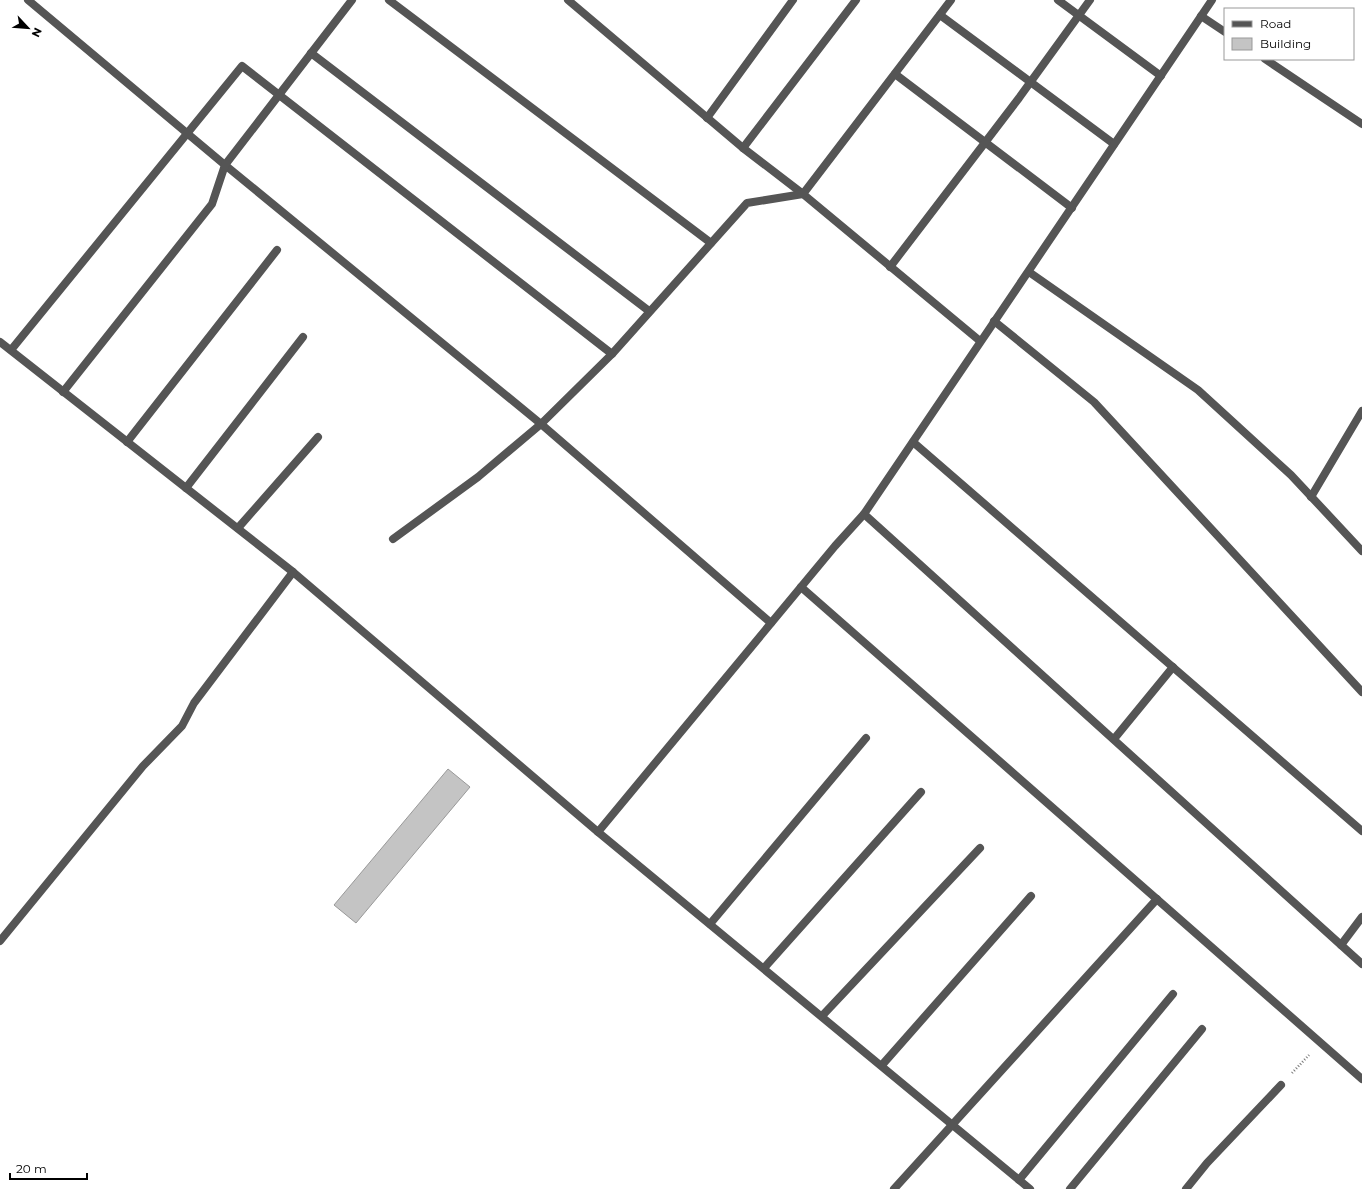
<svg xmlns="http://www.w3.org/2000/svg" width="1362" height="1189" viewBox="0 0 1362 1189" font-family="Montserrat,sans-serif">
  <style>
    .building { fill: #c4c4c4; stroke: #999 }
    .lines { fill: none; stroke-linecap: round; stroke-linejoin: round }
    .path { stroke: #777; stroke-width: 2.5; stroke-dasharray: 1 2; stroke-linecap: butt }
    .minor { stroke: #555; stroke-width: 8 }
  </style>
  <rect width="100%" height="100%" fill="#fff"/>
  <!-- building -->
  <path class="building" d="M448 769 470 787 356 923 334 905Z"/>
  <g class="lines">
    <!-- path -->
    <path class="path" d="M1292 1073 1309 1055"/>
    <!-- minor -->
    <g class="minor">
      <path d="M28 0 225 165 541 424 771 623"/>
      <path d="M389 0 711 243"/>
      <path d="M568 0 743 148 803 194 980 341"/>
      <path d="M1058 0 1161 76"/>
      <path d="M940 15 1114 144"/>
      <path d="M1201 16 1225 32"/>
      <path d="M311 53 649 311"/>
      <path d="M1265 59 1362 124"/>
      <path d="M895 74 1072 208"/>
      <path d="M707 118 793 0"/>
      <path d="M743 148 856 0"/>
      <path d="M890 267 1019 98 1090 0"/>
      <path d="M1029 272 1198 390 1291 475 1362 551"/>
      <path d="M994 321 1094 402 1362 692"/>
      <path d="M0 342 293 572 598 832 1030 1189"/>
      <path d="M11 350 242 66 612 354"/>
      <path d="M63 392 212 204 225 165 352 0"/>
      <path d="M127 442 277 250"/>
      <path d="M913 442 1362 831"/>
      <path d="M186 488 303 337"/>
      <path d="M1311 497 1362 411"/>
      <path d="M864 514 1362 964"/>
      <path d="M238 528 318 437"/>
      <path d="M393 539 478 477 541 424 612 354 747 203 803 194 951 0"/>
      <path d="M801 587 1362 1079"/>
      <path d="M1114 739 1173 667"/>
      <path d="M598 832 835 546 864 514 1212 0"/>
      <path d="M710 924 866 738"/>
      <path d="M0 941 143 766 182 726 194 703 293 572"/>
      <path d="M1341 945 1362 917"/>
      <path d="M764 968 921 792"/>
      <path d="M822 1016 980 848"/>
      <path d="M882 1065 1031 896"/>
      <path d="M1019 1180 1173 994"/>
      <path d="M894 1189 1157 899"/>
      <path d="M1070 1189 1202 1029"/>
      <path d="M1186 1189 1207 1163 1281 1085"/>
    </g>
  </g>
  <!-- legend -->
  <rect x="1224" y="8" width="130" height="52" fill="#ffffff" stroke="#999999"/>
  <rect x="1232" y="21" width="20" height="6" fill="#555555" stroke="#999999"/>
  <text x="1260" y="28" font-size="12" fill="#000000">Road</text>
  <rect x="1232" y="38" width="20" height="12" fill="#c4c4c4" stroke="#999999"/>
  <text x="1260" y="48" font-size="12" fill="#000000">Building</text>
  <!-- north arrow -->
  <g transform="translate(28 28) rotate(116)" stroke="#ffffff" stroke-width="3" paint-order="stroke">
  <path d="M0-3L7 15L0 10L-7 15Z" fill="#000000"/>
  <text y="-6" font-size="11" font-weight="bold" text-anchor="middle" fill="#000000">N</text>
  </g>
  <!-- scale -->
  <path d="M10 1173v6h77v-6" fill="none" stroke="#000000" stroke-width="2"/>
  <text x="16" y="1173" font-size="12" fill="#000000" stroke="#ffffff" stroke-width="3" paint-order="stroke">20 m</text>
</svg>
